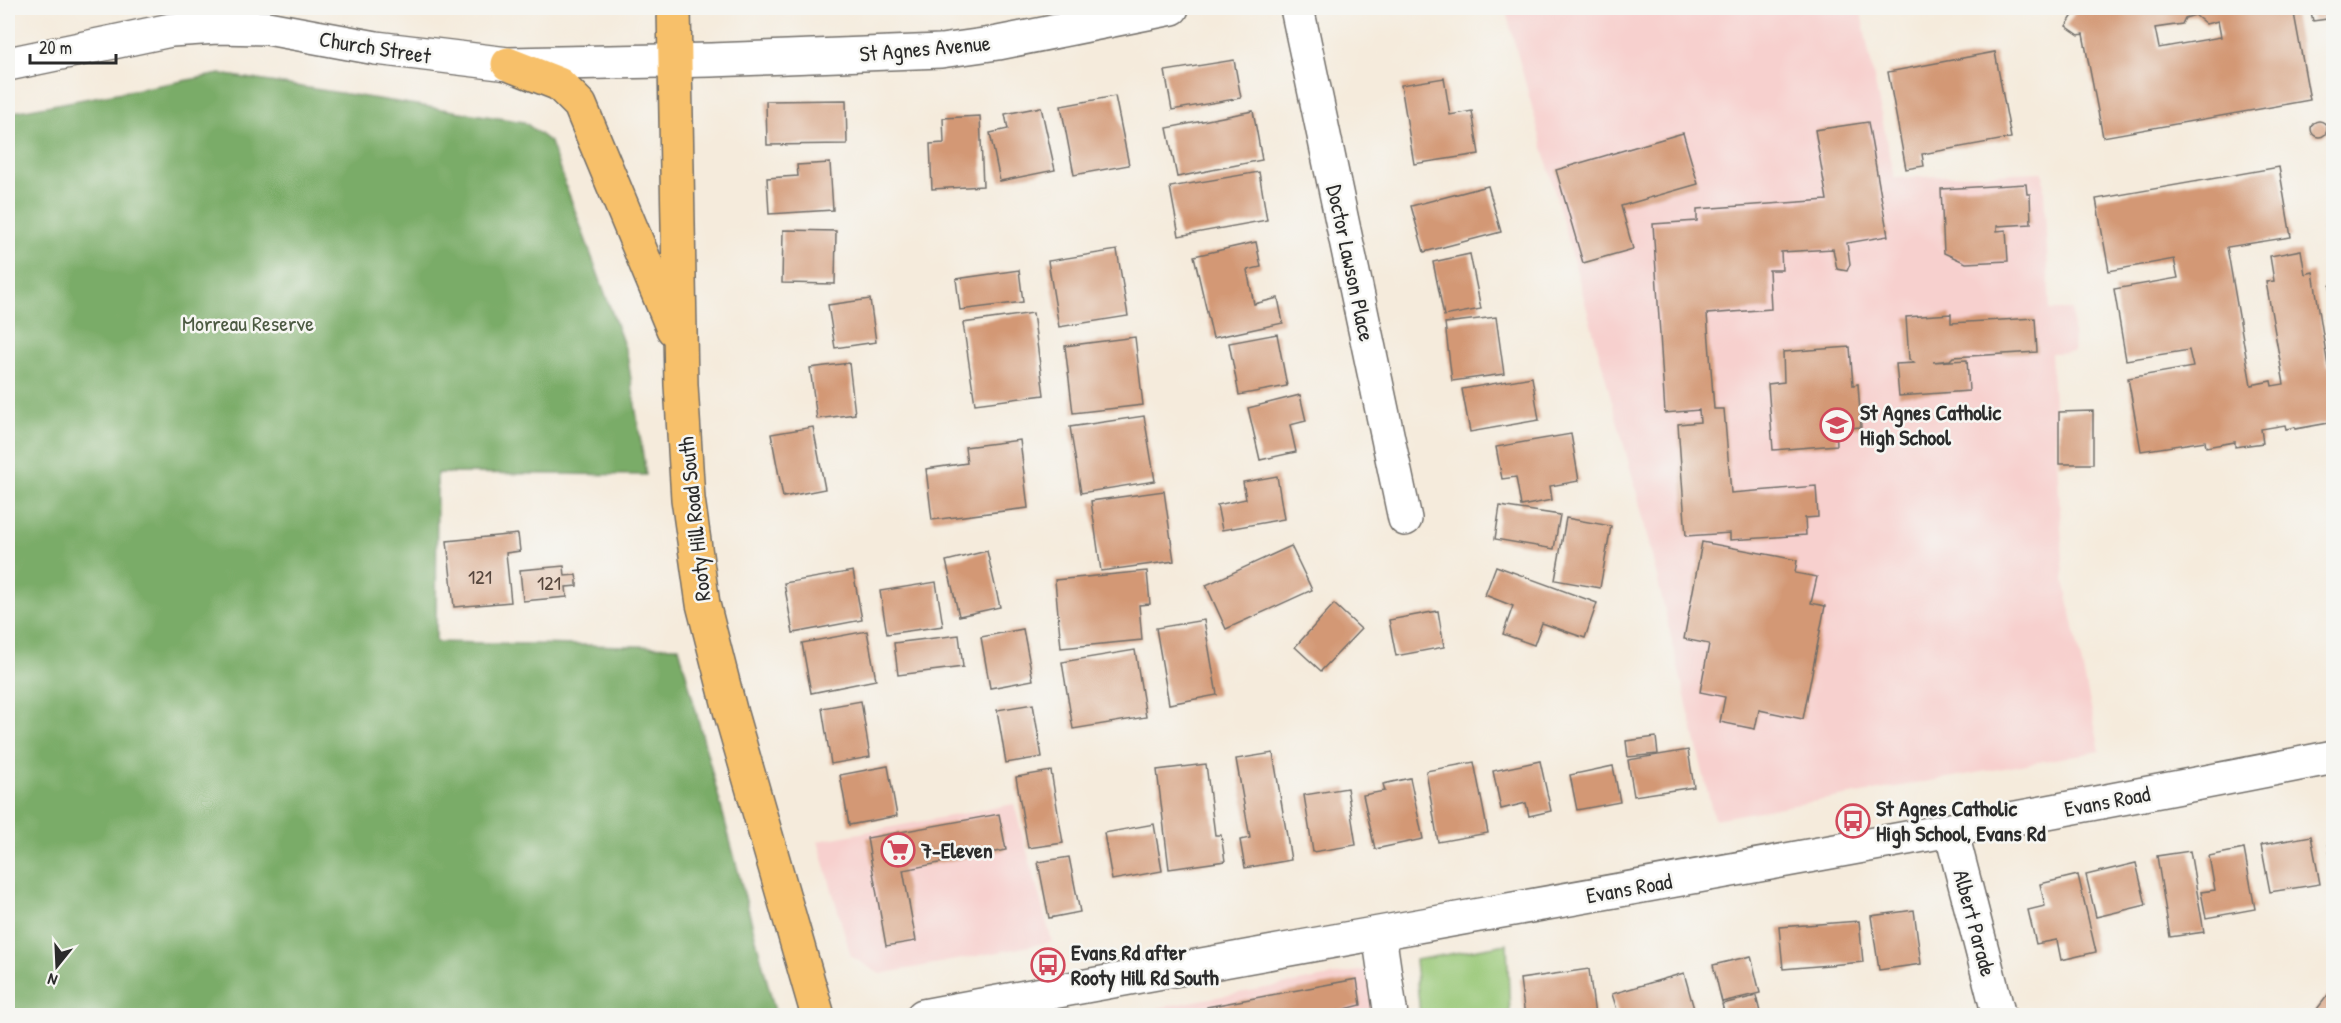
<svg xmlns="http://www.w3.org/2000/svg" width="2341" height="1023" viewBox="0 0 2341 1023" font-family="'Patrick Hand',sans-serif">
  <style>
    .built { fill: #f7d0ce }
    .green { fill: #98c776; stroke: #627950; stroke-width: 1.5 }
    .forest { fill: #7aac67; stroke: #526c49; stroke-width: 1.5 }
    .building { fill: #d39874; fill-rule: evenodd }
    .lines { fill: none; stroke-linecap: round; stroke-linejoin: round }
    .minor-casing { stroke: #726e69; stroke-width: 36 }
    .major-casing { stroke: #726e69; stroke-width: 36 }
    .minor { stroke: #fff; stroke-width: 33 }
    .major { stroke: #f7c06b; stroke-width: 33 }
    .labels { text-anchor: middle; stroke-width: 5; stroke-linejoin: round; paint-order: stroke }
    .number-label { font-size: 20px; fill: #55463d }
    .street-label { font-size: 22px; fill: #2b2b2b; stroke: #f6f6f2 }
    .park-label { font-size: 22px; fill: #4c5a42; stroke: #f6f6f2 }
    .poi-label { font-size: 22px; font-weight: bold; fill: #2b2b2b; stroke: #f6f6f2; text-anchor: start }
  </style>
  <rect width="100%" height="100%" fill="#f6f6f2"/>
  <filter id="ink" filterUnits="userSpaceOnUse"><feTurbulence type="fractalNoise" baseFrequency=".0167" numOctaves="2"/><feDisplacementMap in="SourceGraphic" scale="12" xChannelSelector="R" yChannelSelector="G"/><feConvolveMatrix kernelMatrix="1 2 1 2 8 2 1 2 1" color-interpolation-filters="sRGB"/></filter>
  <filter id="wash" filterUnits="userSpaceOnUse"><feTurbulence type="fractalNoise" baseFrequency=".008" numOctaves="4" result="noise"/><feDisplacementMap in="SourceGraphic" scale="24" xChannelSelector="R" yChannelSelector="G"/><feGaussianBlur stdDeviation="1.35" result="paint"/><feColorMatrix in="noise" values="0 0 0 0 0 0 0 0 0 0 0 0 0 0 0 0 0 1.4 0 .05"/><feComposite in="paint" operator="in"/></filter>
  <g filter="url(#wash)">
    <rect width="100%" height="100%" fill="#f5ebdc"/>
    <!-- built -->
    <g class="built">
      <path d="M1505 8H1860L1894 178 2043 172 2050 310H2072L2074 352 2051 353 2064 580 2100 751 1714 819 1638 497Z"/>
      <path d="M1014 804 1052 942 880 974 851 956 818 841Z"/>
      <path d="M1385 966 1391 1015 1158 1016 1157 1008Z"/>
    </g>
    <!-- green -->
    <path class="green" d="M1507 944 1510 1015H1420L1415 960Z"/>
    <!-- forest -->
    <path class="forest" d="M220 74 524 122 550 142 627 354 646 475 437 473 436 642 679 647 776 1015H8V113Z"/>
    <g id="blocks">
      <!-- building -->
      <g class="building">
        <path d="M2095 8H2293L2310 100 2103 137 2083 34 2079 35 2066 26 2075 12ZM2195 15 2206 24 2218 21 2221 37 2159 48 2155 28 2182 24 2185 18Z"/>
        <path d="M2310 8H2334V18L2313 21Z"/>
        <path d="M1995 52 2011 138 1922 154 1924 166 1906 169 1888 72Z"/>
        <path d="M1234 60 1241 98 1172 110 1165 71Z"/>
        <path d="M1444 78 1450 115 1472 111 1479 154 1414 164 1401 85Z"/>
        <path d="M1115 96 1129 165 1074 175 1061 106Z"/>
        <path d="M846 100 847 144 767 145 766 101Z"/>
        <path d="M1041 107 1055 170 1000 181 990 133 1008 129 1005 114Z"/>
        <path d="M1253 111 1262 160 1177 177 1167 128Z"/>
        <path d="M980 116 983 186 932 189 930 144 944 143 943 118Z"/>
        <circle cx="2319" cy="129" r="8"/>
        <path d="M1868 122 1888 236 1847 243 1850 264 1847 271 1837 269 1833 249 1781 252 1782 270H1769L1771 309 1707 314 1714 409H1724L1731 493 1816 486 1818 517 1805 518 1806 535 1730 540V533L1686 536 1678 424 1700 422 1699 410 1665 413 1653 224 1697 221V209L1827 200 1815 130Z"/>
        <path d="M1683 133 1698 184 1621 206 1633 249 1583 263 1556 170Z"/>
        <path d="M830 163 833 210 769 214 767 178 798 176 797 165Z"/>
        <path d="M2279 167 2291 237 2227 247 2251 385 2271 381 2272 386 2284 384 2266 282 2274 281 2270 256 2301 250 2305 274 2313 272 2328 366 2334 365V422L2295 429V427L2286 429 2285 425 2261 429 2263 443 2235 447V442L2206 447 2205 441 2141 451 2128 378 2193 367 2189 350 2126 360 2114 289 2178 278 2174 259 2109 271 2096 199Z"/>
        <path d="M1259 172 1267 220 1179 236 1170 187Z"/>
        <path d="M2026 184 2027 194H2030L2031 224 1997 226V231L2006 230 2008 261 1966 263 1944 253 1941 189Z"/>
        <path d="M1488 186 1501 232 1424 252 1411 206Z"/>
        <path d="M783 230 836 231 835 284 782 283Z"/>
        <path d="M1256 242 1261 267 1247 270 1254 304 1278 298 1283 323 1213 338 1194 256Z"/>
        <path d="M1117 250 1128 316 1059 327 1048 261Z"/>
        <path d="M1470 254 1481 309 1444 316 1433 262Z"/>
        <path d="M1019 270 1023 302 960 310 956 279Z"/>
        <path d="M2334 280V295L2331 293 2330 286Z"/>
        <path d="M870 299 876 342 835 348 828 305Z"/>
        <path d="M1033 313 1044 395 975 404 963 323Z"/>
        <path d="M1951 314V323L2035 318 2037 352 1953 357 1950 360 1933 362 1967 360 1969 391 1899 396 1896 364 1914 363 1909 359 1906 317Z"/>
        <path d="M1496 317 1504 374 1452 381 1445 323Z"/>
        <path d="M1277 334 1287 386 1239 395 1229 343Z"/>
        <path d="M1135 337 1143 405 1073 413 1065 346Z"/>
        <path d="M1850 347 1853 385 1858 384 1861 427 1836 429 1837 445 1773 450 1768 384 1784 382 1783 352Z"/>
        <path d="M849 363 855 414 817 419 810 368Z"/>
        <path d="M1532 377 1539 420 1470 432 1462 389Z"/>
        <path d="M1300 395 1306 421 1290 425 1296 452 1260 460 1248 408Z"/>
        <path d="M2093 411V464H2059V412Z"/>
        <path d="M1144 416 1155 481 1081 493 1070 427Z"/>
        <path d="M813 427 825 489 783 497 771 434Z"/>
        <path d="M1571 434 1579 481 1550 486 1552 500 1521 506 1516 477 1502 479 1496 447Z"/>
        <path d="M1020 440 1028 508 932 520 926 469 967 463 965 447Z"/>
        <path d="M1277 476 1284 519 1222 530 1217 505 1246 499 1243 482Z"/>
        <path d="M1164 491 1174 561 1101 571 1091 501Z"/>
        <path d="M1500 506 1560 515 1554 549 1495 539Z"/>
        <path d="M1566 518 1611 526 1600 588 1555 580Z"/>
        <path d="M518 534 520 551 506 553 511 602 454 607 447 541Z"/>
        <path d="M1702 542 1797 560 1795 573 1817 577 1811 603 1825 606 1803 719 1759 710 1755 729 1720 722 1725 697 1700 692 1709 644 1684 639Z"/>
        <path d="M1291 546 1312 590 1226 629 1206 585Z"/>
        <path d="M987 551 1000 607 959 616 946 561Z"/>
        <path d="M564 566 565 576 576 575 577 580V586L566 587 567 597 523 601 520 570Z"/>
        <path d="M1496 566 1597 603 1585 638 1542 623 1534 645 1503 634 1513 606 1485 595Z"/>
        <path d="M853 571 862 620 793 633 784 583Z"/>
        <path d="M1147 571 1150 604 1139 605 1142 640 1061 648 1055 580Z"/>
        <path d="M936 582 943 626 887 634 880 591Z"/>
        <path d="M1334 604 1361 629 1321 671 1295 647Z"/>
        <path d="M1438 611 1444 647 1396 656 1389 620Z"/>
        <path d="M1204 620 1217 695 1169 704 1156 628Z"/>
        <path d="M1023 629 1033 680 990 688 981 637Z"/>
        <path d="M867 631 876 680 811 693 802 643Z"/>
        <path d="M959 635 963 667 898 675 894 643Z"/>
        <path d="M1135 650 1146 717 1073 729 1062 662Z"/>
        <path d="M861 701 870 757 831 764 822 708Z"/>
        <path d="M1033 704 1042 757 1006 763 997 710Z"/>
        <path d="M1656 737 1658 754 1628 757 1626 741Z"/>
        <path d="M1688 750 1694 787 1634 796 1628 760Z"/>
        <path d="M1273 753 1291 860 1245 868 1240 840 1250 838 1236 759Z"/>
        <path d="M1540 761 1551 811 1529 816 1526 803 1501 809 1493 771Z"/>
        <path d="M1474 762 1488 833 1438 842 1426 771Z"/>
        <path d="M1206 764 1215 835H1221L1225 861 1169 869 1157 770Z"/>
        <path d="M888 766 897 816 849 825 840 775Z"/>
        <path d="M1613 766 1620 802 1577 810 1570 775Z"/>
        <path d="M1051 771 1063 843 1028 848 1016 777Z"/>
        <path d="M1410 778 1423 839 1375 849 1363 795 1385 791 1383 784Z"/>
        <path d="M1347 788 1356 845 1313 852 1304 795Z"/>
        <path d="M999 814 1006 850 903 870 916 941 886 946 867 838Z"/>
        <path d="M1154 824 1162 871 1112 880 1104 833Z"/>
        <path d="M2334 833V868H2332L2327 835Z"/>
        <path d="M2311 836 2320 884 2270 892 2261 845Z"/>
        <path d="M2244 849 2255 909 2206 918 2201 892 2215 890 2209 856Z"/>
        <path d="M2190 851 2204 932 2170 937 2157 856Z"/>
        <path d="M1069 857 1080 912 1049 918 1038 862Z"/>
        <path d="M2136 863 2146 905 2096 917 2086 875Z"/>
        <path d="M2078 875 2096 952 2061 960 2057 940 2036 944 2028 910 2045 906 2040 884Z"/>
        <path d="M1914 910 1921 964 1879 970 1871 916Z"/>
        <path d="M1859 921 1863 962 1783 969 1779 927Z"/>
        <path d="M1751 956 1760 993 1722 1002 1713 965Z"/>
        <path d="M1589 969 1595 1016H1525L1520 979Z"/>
        <path d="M1684 973 1696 1016H1619L1612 994Z"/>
        <path d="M1357 979 1361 1005 1318 1016H1206L1207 1007Z"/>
        <path d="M2334 987V1016H2317L2314 1013Z"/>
        <path d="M1756 996 1761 1016H1725L1722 1004Z"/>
      </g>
    </g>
  </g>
  <g filter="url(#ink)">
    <use href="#blocks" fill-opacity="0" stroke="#726e69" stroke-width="1.5"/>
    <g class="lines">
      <!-- minor casing -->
      <g class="minor-casing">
        <g id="minor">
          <path d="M1297 8 1405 519"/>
          <path d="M8 64 171 30 217 27 267 28 376 48 508 64 711 60 941 51 998 43 1172 8"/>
          <path d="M1951 830 1999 1016"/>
          <path d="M1379 934 1391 1016"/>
          <path d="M923 1016C1393 928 1865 850 2334 757"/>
        </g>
      </g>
      <!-- major casing -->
      <g class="major-casing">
        <g id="major">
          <path d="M674 8 681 385 688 499 703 604 731 714 818 1016"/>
          <path d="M508 64 559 84 580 105 673 329"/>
        </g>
      </g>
      <!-- minor -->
      <use href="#minor" class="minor"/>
      <!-- major -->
      <use href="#major" class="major"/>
    </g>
  </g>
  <!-- icons -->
  <defs>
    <g id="school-ring" transform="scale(1.725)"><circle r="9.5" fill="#f6f6f2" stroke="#d1495b" stroke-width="1.5"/><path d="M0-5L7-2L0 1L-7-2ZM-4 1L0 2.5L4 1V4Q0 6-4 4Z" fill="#d1495b"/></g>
    <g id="bus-ring" transform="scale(1.725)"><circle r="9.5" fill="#f6f6f2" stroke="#d1495b" stroke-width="1.5"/><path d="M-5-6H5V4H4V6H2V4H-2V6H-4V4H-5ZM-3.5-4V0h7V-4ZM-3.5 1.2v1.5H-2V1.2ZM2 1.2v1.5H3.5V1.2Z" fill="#d1495b"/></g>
    <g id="supermarket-ring" transform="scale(1.725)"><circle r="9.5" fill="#f6f6f2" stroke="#d1495b" stroke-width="1.5"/><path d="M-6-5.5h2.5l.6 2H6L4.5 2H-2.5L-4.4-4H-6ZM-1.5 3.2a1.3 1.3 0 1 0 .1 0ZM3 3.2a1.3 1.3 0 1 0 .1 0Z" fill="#d1495b"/></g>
  </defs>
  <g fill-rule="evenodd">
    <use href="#school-ring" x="1837" y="425"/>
    <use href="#bus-ring" x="1853" y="821"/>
    <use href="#supermarket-ring" x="898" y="850"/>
    <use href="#bus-ring" x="1048" y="965"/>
  </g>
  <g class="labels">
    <!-- number labels -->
    <g class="number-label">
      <text x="480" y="584">121</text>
      <text x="549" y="590">121</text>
    </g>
    <!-- street labels -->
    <g class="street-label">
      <text transform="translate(375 47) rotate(9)" y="8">Church Street</text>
      <text transform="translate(925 48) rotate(-5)" y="8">St Agnes Avenue</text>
      <text transform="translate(1351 263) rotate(78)" y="8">Doctor Lawson Place</text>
      <text transform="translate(694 519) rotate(-96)" y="8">Rooty Hill Road South</text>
      <text transform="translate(2107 801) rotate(-11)" y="8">Evans Road</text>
      <text transform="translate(1629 888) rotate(-10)" y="8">Evans Road</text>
      <text transform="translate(1975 923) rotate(75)" y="8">Albert Parade</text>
    </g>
    <!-- park labels -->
    <g class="park-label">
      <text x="248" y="331">Morreau Reserve</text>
    </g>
    <!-- poi labels -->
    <g class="poi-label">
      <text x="1860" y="420">St Agnes Catholic<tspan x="1860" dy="25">High School</tspan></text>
      <text x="1876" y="816">St Agnes Catholic<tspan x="1876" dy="25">High School, Evans Rd</tspan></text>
      <text x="921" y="858">7-Eleven</text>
      <text x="1071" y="960">Evans Rd after<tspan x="1071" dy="25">Rooty Hill Rd South</tspan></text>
    </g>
  </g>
  <!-- margin -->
  <rect width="2341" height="1023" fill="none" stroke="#f6f6f2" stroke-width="30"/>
  <!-- north arrow -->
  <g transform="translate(57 966) rotate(198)" stroke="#f6f6f2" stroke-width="4.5" paint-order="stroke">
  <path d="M0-4.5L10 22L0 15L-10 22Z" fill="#2b2b2b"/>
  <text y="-9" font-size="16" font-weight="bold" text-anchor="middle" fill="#2b2b2b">N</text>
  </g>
  <!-- scale -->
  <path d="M30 54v9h86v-9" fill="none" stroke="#2b2b2b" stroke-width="3"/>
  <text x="39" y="54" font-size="18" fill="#2b2b2b" stroke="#f6f6f2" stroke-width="4.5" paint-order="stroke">20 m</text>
</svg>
